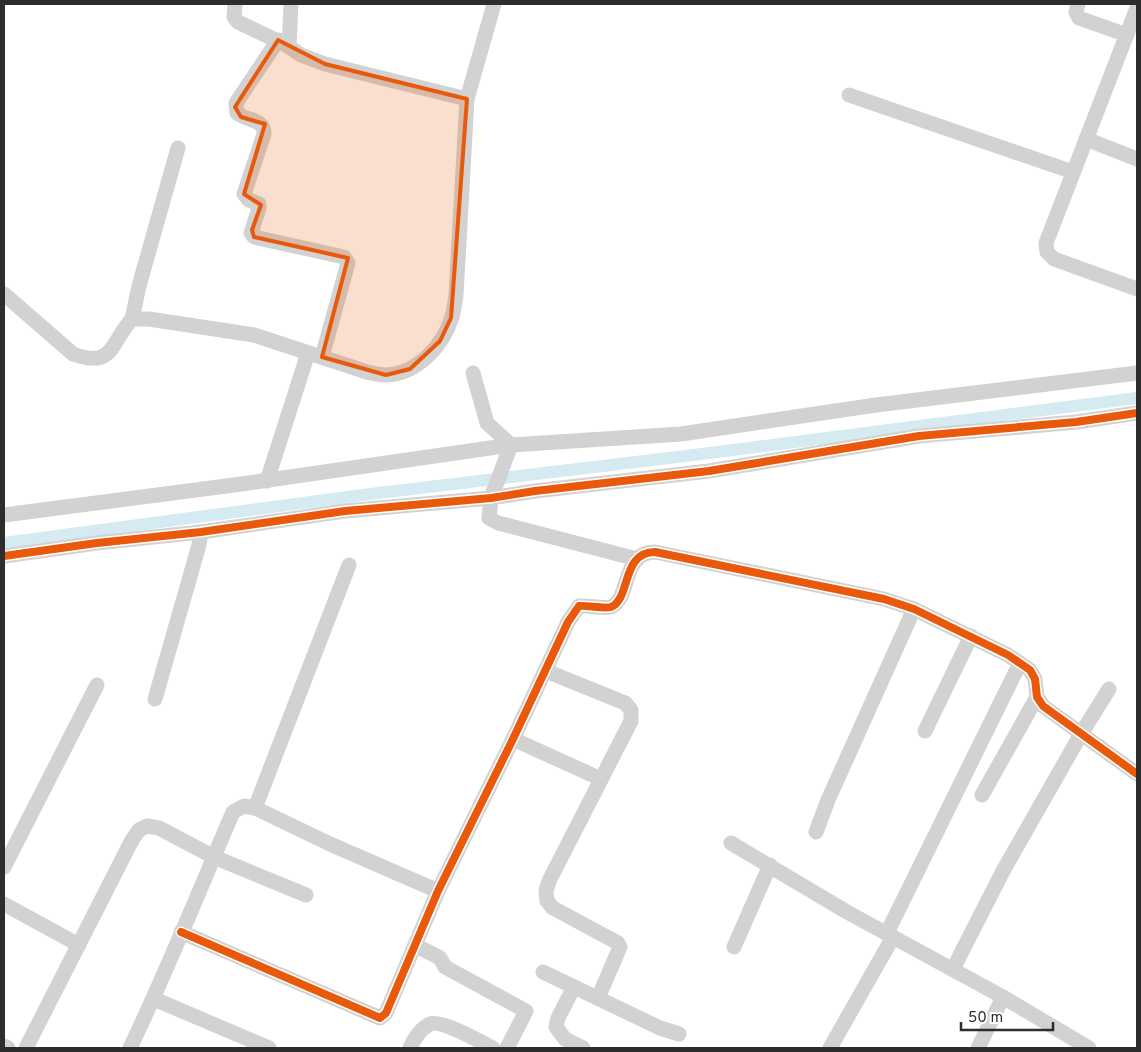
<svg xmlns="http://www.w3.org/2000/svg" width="1141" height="1052" viewBox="0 0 1141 1052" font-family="Overpass,sans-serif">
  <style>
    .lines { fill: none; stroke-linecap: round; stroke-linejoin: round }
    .canal { stroke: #d6eaf2; stroke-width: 12 }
    .minor { stroke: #d2d2d2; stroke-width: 15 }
    .cycleway-casing { stroke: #fff; stroke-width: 11 }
    .cycleway { stroke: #e8590c; stroke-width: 8 }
    .marked { fill: #e8590c; fill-opacity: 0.2; stroke: #e8590c; stroke-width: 4; stroke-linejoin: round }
  </style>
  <rect width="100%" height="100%" fill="#fff"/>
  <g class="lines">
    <!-- canal -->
    <path class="canal" d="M4 543 362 495 694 455 1137 398"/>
    <!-- minor -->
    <g class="minor">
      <path d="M235 4 234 17 238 22 286 45"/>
      <path d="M291 4 289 47 301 55 325 64 467 99"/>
      <path d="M1078 4 1076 12 1079 18 1127 35"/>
      <path d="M1137 8 1046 243 1047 252 1054 259 1137 289"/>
      <path d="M278 40 236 103 237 113C247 121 265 119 264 134L244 194 249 200 259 204V208L252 230 251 233 254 237 344 257 348 263 322 357"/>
      <path d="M849 95 1073 172"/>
      <path d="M1086 139 1137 159"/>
      <path d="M4 294 73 354C114 369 110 343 132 319H149L254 335 367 372C373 373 380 375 386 375 417 374 443 346 452 317 454 310 455 302 456 295L467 99 494 4"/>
      <path d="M132 319 139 286 178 148"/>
      <path d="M473 373 487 423 511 445 491 498 489 518 498 523 637 559"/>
      <path d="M267 481 308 353"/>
      <path d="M4 515 234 485 511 445 681 434 876 405 1137 373"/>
      <path d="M4 556 97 543 201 532 345 511 491 498 535 491 709 471 919 436 1076 422 1137 413"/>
      <path d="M546 671 625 703 631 710V721L549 881 546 891 547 901 553 908 618 943 620 947 617 954 598 998"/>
      <path d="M155 699 199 545 201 532"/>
      <path d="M925 731 971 636"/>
      <path d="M513 739 601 779"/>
      <path d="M982 795 1037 697"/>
      <path d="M255 808 349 565"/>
      <path d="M816 832 828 800 914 609"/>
      <path d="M731 843 847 912 1003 997 1089 1048"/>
      <path d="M4 867 97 685"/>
      <path d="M4 904 79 945"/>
      <path d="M181 932 380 1018 386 1013 438 891 513 739 568 622 579 606C587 605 604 609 611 607 631 599 621 552 655 552L884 599 914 609 1008 655 1030 670 1035 679 1037 697 1043 706 1137 774"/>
      <path d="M887 933 1020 663"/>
      <path d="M415 945 440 958 445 967 526 1011 507 1048"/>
      <path d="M734 947 770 865"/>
      <path d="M953 969 1003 871 1081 734 1109 689"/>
      <path d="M543 972 660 1028 679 1034"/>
      <path d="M574 987 558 1018 556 1027 565 1039 583 1048"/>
      <path d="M154 999 269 1048"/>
      <path d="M4 1046 8 1048"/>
      <path d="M26 1048 132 840 139 830 147 826 159 828 214 857 306 895"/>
      <path d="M130 1048C167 971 199 891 233 812L244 806 255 808 330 844 438 891"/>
      <path d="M410 1048C414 1039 420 1029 430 1024 441 1019 482 1043 493 1048"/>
      <path d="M830 1048 893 937"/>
      <path d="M978 1048 1003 997"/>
    </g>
    <!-- cycleway casing -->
    <g class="cycleway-casing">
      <g id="cycleway">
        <path d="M4 556 97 543 201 532 345 511 491 498 535 491 709 471 919 436 1076 422 1137 413"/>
        <path d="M181 932 380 1018 386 1013 438 891 513 739 568 622 579 606C587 605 604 609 611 607 631 599 621 552 655 552L884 599 914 609 1008 655 1030 670 1035 679 1037 697 1043 706 1137 774"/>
      </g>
    </g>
    <!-- cycleway -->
    <use href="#cycleway" class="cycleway"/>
  </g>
  <!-- marked area -->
  <path class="marked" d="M278 40 325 64 467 99 451 318 440 341 410 369 386 375 322 357 348 258 254 237 252 230 261 205 244 194 265 124 241 117 235 107Z"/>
  <!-- border -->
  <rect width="1141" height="1052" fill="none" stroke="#2d2d2d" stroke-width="10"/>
  <!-- scale -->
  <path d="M961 1022v8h92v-8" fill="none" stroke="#2d2d2d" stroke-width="2.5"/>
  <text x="968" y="1022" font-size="15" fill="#2d2d2d" stroke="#ffffff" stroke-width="4" paint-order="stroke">50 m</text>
</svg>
